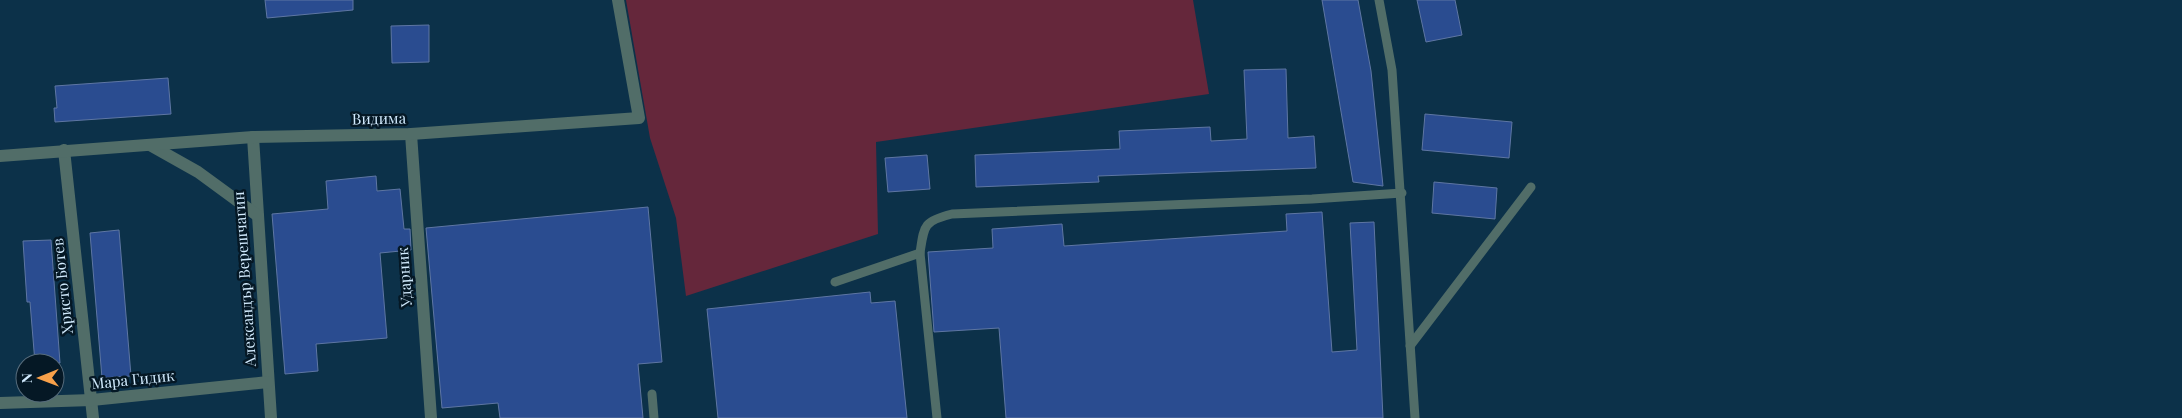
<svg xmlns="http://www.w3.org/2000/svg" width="2182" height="418" viewBox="0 0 2182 418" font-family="'Playfair Display',serif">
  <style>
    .green { fill: #65273b }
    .building { fill: #2a4c90; stroke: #5e76a3 }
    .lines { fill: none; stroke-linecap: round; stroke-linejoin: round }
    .lane { stroke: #516d68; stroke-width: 9 }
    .street { stroke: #516d68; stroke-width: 12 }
    .labels { text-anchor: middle; stroke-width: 5; stroke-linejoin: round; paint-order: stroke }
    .street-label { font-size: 15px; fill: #d2ebfe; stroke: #051825 }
  </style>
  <rect width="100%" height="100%" fill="#0c3149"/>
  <!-- green -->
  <path class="green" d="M626 0H1193L1209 94 876 142 878 234 686 296 676 218 650 138Z"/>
  <!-- building -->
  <g class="building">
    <path d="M265 0H353V10L267 18Z"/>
    <path d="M1322 0H1358L1371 71 1383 186 1353 182Z"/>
    <path d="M1417 0H1455L1462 35 1426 42Z"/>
    <path d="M429 25V62L392 63 391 26Z"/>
    <path d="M1286 69 1288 138 1314 136 1316 168 1098 176 1099 182 976 187 975 155 1120 149 1119 131 1210 127 1211 141 1247 139 1244 70Z"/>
    <path d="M168 78 171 114 55 122 54 108H57L55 86Z"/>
    <path d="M1425 114 1512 122 1509 158 1422 150Z"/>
    <path d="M927 155 930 189 888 192 885 158Z"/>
    <path d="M376 176 377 191 400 189 404 229H410L411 250 380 253 387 338 316 344 318 371 285 374 272 214 328 209 326 181Z"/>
    <path d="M1434 182 1497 188 1495 219 1432 213Z"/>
    <path d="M648 207 662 362 638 364 643 418H500L498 403 442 408 426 228Z"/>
    <path d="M1322 212 1332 352 1357 350 1350 223 1374 222 1383 418H1006L999 328 934 332 928 252 993 248 992 229 1062 224 1064 246 1287 231 1286 214Z"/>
    <path d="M119 230 131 376 102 378 90 233Z"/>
    <path d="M51 240 60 363H35L30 302H27L23 241Z"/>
    <path d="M870 292 871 303 895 301 907 418H718L707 309Z"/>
  </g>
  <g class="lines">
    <!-- lane -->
    <g class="lane">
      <path d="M1379 0 1392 70 1415 418"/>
      <path d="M835 282 920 253"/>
      <path d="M1410 346 1531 187"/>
      <path d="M652 394 654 418"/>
      <path d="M937 418 920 253C924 226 923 221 952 214L1312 199 1402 193"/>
    </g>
    <!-- street -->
    <g class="street">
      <path d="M411 134 431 418"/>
      <path d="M253 137 271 418"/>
      <path d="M150 145 198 172 258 216"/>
      <path d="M64 150 93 418"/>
      <path d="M0 156 253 137 411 134 639 118 618 0"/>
      <path d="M0 403 92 400 268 382"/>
    </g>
  </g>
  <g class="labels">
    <!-- street labels -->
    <g class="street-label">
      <text transform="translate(379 119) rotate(-1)" y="5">Видима</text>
      <text transform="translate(405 277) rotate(-94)" y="5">Ударник</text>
      <text transform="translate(245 279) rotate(-94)" y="5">Александър Верешчагин</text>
      <text transform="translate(63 286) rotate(-96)" y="5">Христо Ботев</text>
      <text transform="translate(133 380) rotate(-6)" y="5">Мара Гидик</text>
    </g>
  </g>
  <!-- north arrow -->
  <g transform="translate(40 378) rotate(269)"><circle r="24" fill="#051825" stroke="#576c7c"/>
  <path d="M0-4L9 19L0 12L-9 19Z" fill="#f8a14a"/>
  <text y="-8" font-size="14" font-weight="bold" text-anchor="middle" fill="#d2ebfe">N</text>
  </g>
</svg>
